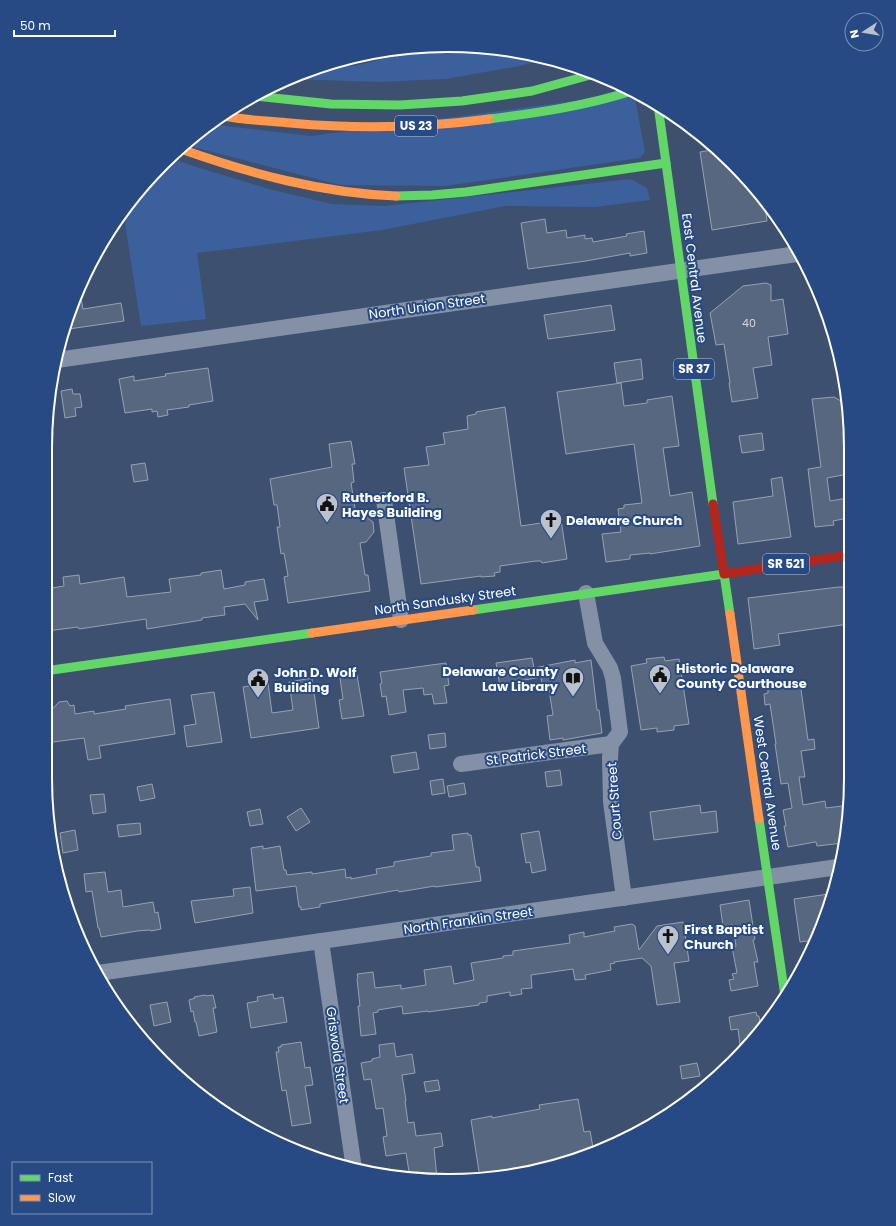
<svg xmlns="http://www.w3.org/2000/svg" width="896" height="1226" viewBox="0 0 896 1226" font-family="Poppins,sans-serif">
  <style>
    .green { fill: #3b609b }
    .building { fill: #586780; stroke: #97a1b3 }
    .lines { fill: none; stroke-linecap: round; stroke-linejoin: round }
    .street { stroke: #8390a5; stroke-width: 16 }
    .fast { stroke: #63d668; stroke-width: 9 }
    .slow { stroke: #ff974d; stroke-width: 9 }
    .jam { stroke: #b3261e; stroke-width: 9 }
    .labels { text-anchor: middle; stroke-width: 4; stroke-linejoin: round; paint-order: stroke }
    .number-label { font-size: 11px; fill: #d5d9df }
    .shield { fill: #274a85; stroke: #bec9da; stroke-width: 1 }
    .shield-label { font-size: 12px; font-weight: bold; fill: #fff }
    .street-label { font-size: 13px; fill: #fff; stroke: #274a85 }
    .poi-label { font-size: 13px; font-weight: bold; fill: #fff; stroke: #274a85; text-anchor: start }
    .rim { fill: none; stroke: #fff; stroke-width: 2 }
  </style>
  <rect width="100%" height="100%" fill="#3d506f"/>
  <!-- green -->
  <g class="green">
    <path d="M435 46 500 48 546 59 519 66 446 79 379 82 290 79 311 71 359 65Z"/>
    <path d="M634 93 645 152 640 158 445 186 340 185 185 145 202 128 210 124 311 136Z"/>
    <path d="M171 158 193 166 269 189 332 204 384 206 631 179 647 188 650 200 595 207 505 206 382 230 197 253 206 319 141 326 124 217 119 216 145 182Z"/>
  </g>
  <!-- building -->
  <g class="building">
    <path d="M718 149 768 202 773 212 766 213 767 221 712 230 700 152Z"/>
    <path d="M545 219 547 233 566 230 567 238 585 235V239L592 238 593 242 627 236 626 234 644 231 647 253 630 256V253L586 261 528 269 521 223Z"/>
    <path d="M766 283 771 285V301L783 299 788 334 768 337 772 365 753 368 758 398 732 402 729 383H730L724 344 716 345 710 313 743 286Z"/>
    <path d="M79 287 83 309 121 303 124 321 69 329 67 318 76 294Z"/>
    <path d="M611 305 615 330 548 339 544 315Z"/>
    <path d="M641 359 643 379 617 383 614 363Z"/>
    <path d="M208 368 213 401 189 405V407L167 410 168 415 158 417 157 411 152 412V409L125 413 119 379 134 376V381L166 376 165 374Z"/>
    <path d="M621 383 624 406 647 403V400L672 396 679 446 663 448 670 496 692 492 700 546 650 554V553L630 555V559L606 562 602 534 621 532 618 509 624 508V505L642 503 634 444 566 454 557 392Z"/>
    <path d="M72 389 73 394H80L82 407 75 408 76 416 65 418 61 391Z"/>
    <path d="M834 397 846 404 848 414V474L827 478 830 501 848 498V518L833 521 834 525 815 527 808 469 821 467 812 399Z"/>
    <path d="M505 407 521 526 561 520 567 559 542 563 541 561H536L500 566V572L494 573 495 576 481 577V576L421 584 404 468 429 465 426 447 445 444 443 433 468 429 467 416 476 414V412Z"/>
    <path d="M762 433 764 450 742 453 739 436Z"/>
    <path d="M351 441 355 464H352L354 482 351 483 356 515 362 514 373 522 374 532 366 542 360 543 365 575H368L370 591 288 603 284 577 288 576 284 553 281 554 277 527H280L277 505H274L270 479 332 467 329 444Z"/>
    <path d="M145 463 148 480 134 482 131 465Z"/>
    <path d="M782 477 791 537 738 544 733 502 773 496 771 479Z"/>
    <path d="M221 570 224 589 245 585V582L264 579 268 600 254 602 258 620 245 604 224 607 225 615 202 618V620L147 629 146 619 79 629 78 627 47 631 45 611 49 610 46 589 64 586 63 577 79 575 80 584 124 577 127 597 171 592 169 579 201 575V573Z"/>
    <path d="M839 587H849V624L778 634 780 645 754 649 748 598Z"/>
    <path d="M664 657 665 661 679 659 689 724 674 726V730L657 732V728L641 730 631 666 647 663 646 659Z"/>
    <path d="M532 658 534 668 575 660V663L591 660 597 710H599L602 733 563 740V738L550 740 547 716 553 715 549 690 543 691 541 677 519 681V683L500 686 496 663Z"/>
    <path d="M446 663 449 685 444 686 447 703 434 704 432 694 424 695 423 688 403 690 406 712 389 715 386 696 382 697 380 684 382 683 380 672Z"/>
    <path d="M357 675 364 716 342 719 339 700 343 699 340 678Z"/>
    <path d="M312 678 319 728 251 738 243 687 268 683 272 713 293 710 289 682Z"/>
    <path d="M800 682 808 740 814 739 815 749 801 751 805 777H799L803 805 825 801 826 808 850 805 843 843 817 846 816 842H815L788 847 784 826H786L783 810 792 808 788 783 781 784 775 744H776L770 704 765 705 764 694 768 693V687Z"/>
    <path d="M214 692 222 742 187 747 184 726 196 724 191 695Z"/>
    <path d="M170 699 175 734 99 746 101 758 88 760 84 738 45 743V717L59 702 67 701 70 706 74 705 75 714 94 711V714L126 709 125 706Z"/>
    <path d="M445 733 446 747 430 749 428 735Z"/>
    <path d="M416 752 419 769 394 773 391 756Z"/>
    <path d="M560 770 562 785 547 787 545 772Z"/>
    <path d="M443 779 445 793 432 795 430 781Z"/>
    <path d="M464 783 466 794 449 797 447 786Z"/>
    <path d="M152 784 155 798 140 801 137 787Z"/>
    <path d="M104 794 106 812 93 814 90 795Z"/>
    <path d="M700 805 701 813 716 811 718 832 654 840 650 812Z"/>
    <path d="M301 808 310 822 296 831 287 817Z"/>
    <path d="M260 809 263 824 250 826 247 812Z"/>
    <path d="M140 823 141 834 119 837 117 825Z"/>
    <path d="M75 830 78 850 63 853 60 833Z"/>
    <path d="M539 831 546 870 532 873 530 862 526 863 521 834Z"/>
    <path d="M468 833V835H471L476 867H479L481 881 435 887V886L399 892 398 890 320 904V907L301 910V907H299L296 886 256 891 251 848 263 846V849L280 846 284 870H286L287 875 312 872V874L345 869 346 878 351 877V879L377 874 376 869 394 866V862L431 856V853L454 850 452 835Z"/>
    <path d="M105 872 108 892 121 890 123 907 153 902 155 913 158 912 161 929 151 931 150 930 137 931 101 937 99 928H98L92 891 86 892 84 874Z"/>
    <path d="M250 887 253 913 195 923 191 901 234 896 233 889Z"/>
    <path d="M829 894 830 907 815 940 800 942 794 899Z"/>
    <path d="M749 900 755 939 753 940 758 962H754L758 986 731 991 729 980 734 979 732 974 737 973 732 947 736 946 733 925 723 926 720 905Z"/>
    <path d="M683 922 689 961 674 963 680 1002 657 1005 651 966 642 958 614 962 615 963 610 964 611 970 585 975 586 979 575 980 573 969 531 975 532 988 521 989 522 994 510 996V992L487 996V1002L479 1003V1005L428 1012V1011L403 1014 402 1006 378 1010V1012L373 1013 376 1034 361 1036 358 1006H360L357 979 358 978 357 974 373 972 375 988 401 985V989L426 985 424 970 451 966 454 984 474 980 471 963 503 958V956L513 955V951L570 943 569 935 584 932V937L615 931 614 927 632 924 635 926 639 950 657 926Z"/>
    <path d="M273 994 274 999 283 997 287 1022 251 1028 247 1003 258 1001 257 997Z"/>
    <path d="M205 995 206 996 213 995 216 1008H213L217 1032 199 1036 196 1022H195L193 1011 191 1012 189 1000 195 998 194 997Z"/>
    <path d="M167 1002 171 1022 154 1026 150 1005Z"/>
    <path d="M756 1012 757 1016H759L761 1030 751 1044 741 1053 738 1029 731 1030 729 1017Z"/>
    <path d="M301 1042 305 1068 310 1067 313 1085 305 1086 311 1123 292 1126 286 1090 282 1091 276 1052H279L278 1047H281V1045Z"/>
    <path d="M394 1043 396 1057 412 1054 415 1073 402 1075 406 1101H405L408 1123 414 1122 416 1136 441 1133 443 1146 434 1148 437 1178H410L406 1153 386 1156 383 1137 387 1136 383 1108 376 1109 371 1079 364 1080 361 1063 372 1061V1059L380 1057 379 1045Z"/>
    <path d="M697 1063 700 1076 682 1079 680 1066Z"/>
    <path d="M438 1080 440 1090 426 1092 424 1082Z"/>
    <path d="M578 1099 584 1132 590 1131 594 1153 500 1178H480L471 1120 492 1116V1118L540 1109 539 1105Z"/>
  </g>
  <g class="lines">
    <!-- street -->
    <g class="street">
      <path d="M57 360 797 254"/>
      <path d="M384 500 401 620"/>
      <path d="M586 593 595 643 610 668 613 678 620 732 611 744 610 758 611 802 624 898"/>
      <path d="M461 764 611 744"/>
      <path d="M321 941 354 1169"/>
      <path d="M98 973 838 867"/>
    </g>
    <!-- fast -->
    <g class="fast">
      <path d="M255 96 331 104 400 105 462 101 532 91 594 74"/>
      <path d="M658 105 713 504"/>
      <path d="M489 119C537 113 585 106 632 91"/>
      <path d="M396 196 432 195 466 192 666 163"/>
      <path d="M473 610 724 574 730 614"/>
      <path d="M45 671 312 633"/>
      <path d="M759 819 785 996"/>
    </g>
    <!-- slow -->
    <g class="slow">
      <path d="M223 116C245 120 268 121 290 123 356 129 423 128 489 119"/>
      <path d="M181 149C251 174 322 193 396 196"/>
      <path d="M730 614 759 819"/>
      <path d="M312 633 473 610"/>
    </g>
    <!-- jam -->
    <path class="jam" d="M713 504 724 574 849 555"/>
  </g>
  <!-- icons -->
  <defs>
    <g id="civic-pin" transform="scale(1.15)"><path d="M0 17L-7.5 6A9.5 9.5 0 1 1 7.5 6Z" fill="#bbc2cd" stroke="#274a85"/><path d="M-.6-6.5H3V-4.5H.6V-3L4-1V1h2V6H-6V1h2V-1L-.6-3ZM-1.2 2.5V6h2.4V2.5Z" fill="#111"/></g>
    <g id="church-pin" transform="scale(1.15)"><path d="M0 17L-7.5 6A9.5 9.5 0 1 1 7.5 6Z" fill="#bbc2cd" stroke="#274a85"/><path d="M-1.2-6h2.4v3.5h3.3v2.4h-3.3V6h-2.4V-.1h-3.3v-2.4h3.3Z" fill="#111"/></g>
    <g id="library-pin" transform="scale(1.15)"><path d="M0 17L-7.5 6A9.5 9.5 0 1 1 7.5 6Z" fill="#bbc2cd" stroke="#274a85"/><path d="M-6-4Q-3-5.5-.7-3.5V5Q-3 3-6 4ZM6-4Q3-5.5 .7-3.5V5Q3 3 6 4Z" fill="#111"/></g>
  </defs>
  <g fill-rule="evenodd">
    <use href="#civic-pin" x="327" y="504"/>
    <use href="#church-pin" x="551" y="520"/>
    <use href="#civic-pin" x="660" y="675"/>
    <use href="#library-pin" x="573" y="678"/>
    <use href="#civic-pin" x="258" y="679"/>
    <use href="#church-pin" x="668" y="936"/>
  </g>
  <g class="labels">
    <!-- number labels -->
    <g class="number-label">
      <text x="749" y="327">40</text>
    </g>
    <!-- shield labels -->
    <g class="shield">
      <rect x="395" y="116" width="42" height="20" rx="3"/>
      <rect x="674" y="359" width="40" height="20" rx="3"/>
      <rect x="763" y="554" width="46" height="20" rx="3"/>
    </g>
    <g class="shield-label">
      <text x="416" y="130">US 23</text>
      <text x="694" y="373">SR 37</text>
      <text x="786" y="568">SR 521</text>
    </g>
    <!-- street labels -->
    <g class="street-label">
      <text transform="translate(695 278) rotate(83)" y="5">East Central Avenue</text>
      <text transform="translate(427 306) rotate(-8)" y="5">North Union Street</text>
      <text transform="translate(445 600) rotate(-8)" y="5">North Sandusky Street</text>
      <text transform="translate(536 754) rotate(-7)" y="5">St Patrick Street</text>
      <text transform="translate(768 783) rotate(82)" y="5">West Central Avenue</text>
      <text transform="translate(614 801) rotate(-94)" y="5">Court Street</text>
      <text transform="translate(468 920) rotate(-8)" y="5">North Franklin Street</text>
      <text transform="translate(338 1055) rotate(82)" y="5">Griswold Street</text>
    </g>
    <!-- poi labels -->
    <g class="poi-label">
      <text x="342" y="502">Rutherford B.<tspan x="342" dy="15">Hayes Building</tspan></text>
      <text x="566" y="525">Delaware Church</text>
      <text x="676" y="673">Historic Delaware<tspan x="676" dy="15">County Courthouse</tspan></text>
      <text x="558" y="676" text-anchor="end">Delaware County<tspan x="558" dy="15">Law Library</tspan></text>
      <text x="274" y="677">John D. Wolf<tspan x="274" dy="15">Building</tspan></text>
      <text x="684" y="934">First Baptist<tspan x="684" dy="15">Church</tspan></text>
    </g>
  </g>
  <!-- crop -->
  <path d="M0 0H896V1226H0ZM448 52H448A396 396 0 0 1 844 448V778A396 396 0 0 1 448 1174H448A396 396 0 0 1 52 778V448A396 396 0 0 1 448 52Z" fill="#274a85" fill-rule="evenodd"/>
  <path class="rim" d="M448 52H448A396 396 0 0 1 844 448V778A396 396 0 0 1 448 1174H448A396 396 0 0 1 52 778V448A396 396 0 0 1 448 52Z"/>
  <!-- legend -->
  <rect x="12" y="1162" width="140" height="52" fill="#274a85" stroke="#7d92b6"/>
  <rect x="20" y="1175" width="20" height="6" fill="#63d668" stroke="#7d92b6"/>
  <text x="48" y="1182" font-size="12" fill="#ffffff">Fast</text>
  <rect x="20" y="1195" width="20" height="6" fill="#ff974d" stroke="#7d92b6"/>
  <text x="48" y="1202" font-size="12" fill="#ffffff">Slow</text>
  <!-- north arrow -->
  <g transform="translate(864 32) rotate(258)"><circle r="19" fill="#274a85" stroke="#7d92b6"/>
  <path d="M0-3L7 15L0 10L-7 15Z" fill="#bbc2cd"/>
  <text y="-6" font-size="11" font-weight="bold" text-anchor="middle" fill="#ffffff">N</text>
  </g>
  <!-- scale -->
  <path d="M14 30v6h101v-6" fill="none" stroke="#ffffff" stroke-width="2"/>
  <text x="20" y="30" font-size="12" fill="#ffffff" stroke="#274a85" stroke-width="3" paint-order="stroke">50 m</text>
</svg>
